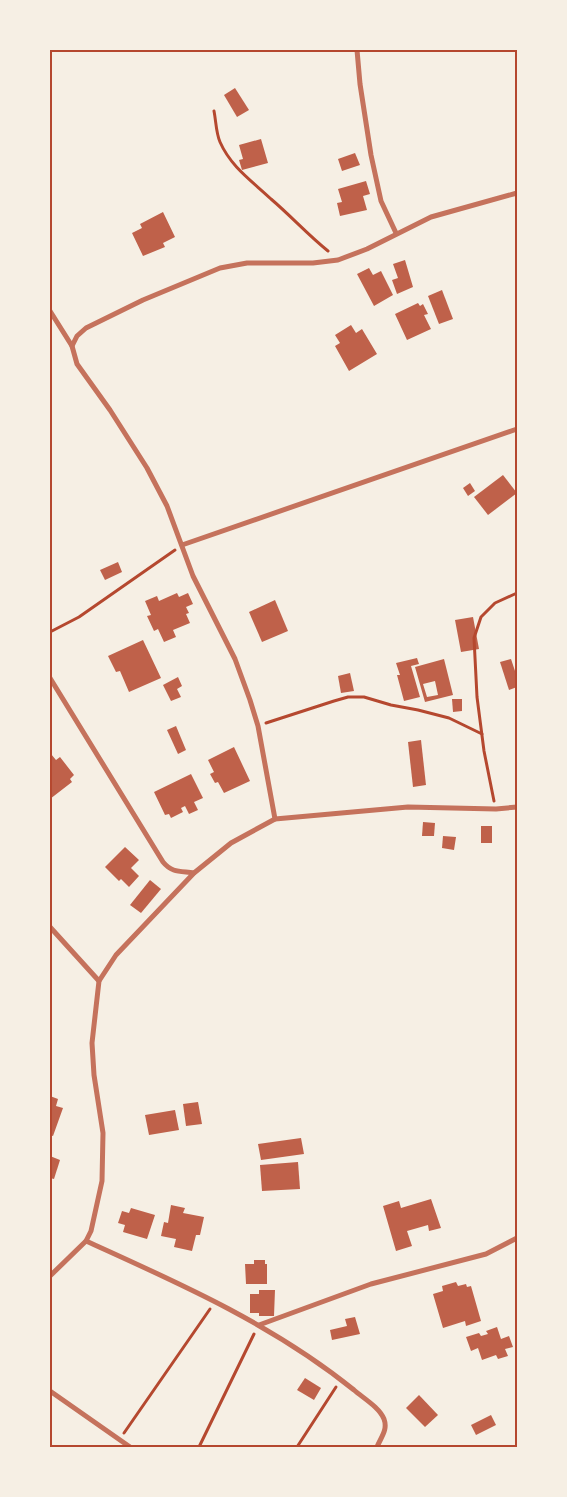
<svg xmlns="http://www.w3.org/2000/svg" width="567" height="1497" viewBox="0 0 567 1497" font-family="'Open Sans',sans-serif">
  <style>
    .building { fill: #bf614a; fill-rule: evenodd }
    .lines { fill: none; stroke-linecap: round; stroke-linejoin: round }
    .path { stroke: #b5482f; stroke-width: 3 }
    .minor { stroke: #c5725c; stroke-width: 5 }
    .neatline { fill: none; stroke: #b5482f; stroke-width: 2 }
  </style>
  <rect width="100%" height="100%" fill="#f6efe4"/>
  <!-- building -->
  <g class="building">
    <path d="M235 88 249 110 237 117 224 95Z"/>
    <path d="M261 139 268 163 242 170 239 160 243 159 239 145Z"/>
    <path d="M355 153 360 165 342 171 338 159Z"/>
    <path d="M366 181 370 194 363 196 367 210 340 216 337 203 342 202 338 189Z"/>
    <path d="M163 212 175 237 163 243 165 247 143 256 132 233 142 228 140 224Z"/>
    <path d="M405 260 413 287 397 294 392 280 398 278 393 264Z"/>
    <path d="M369 268 373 275 381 271 393 295 374 306 357 274Z"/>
    <path d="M442 290 453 319 439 324 428 296Z"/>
    <path d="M418 303 420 306 423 304 428 314 424 315 431 329 407 340 395 314Z"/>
    <path d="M351 325 356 333 362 329 377 354 349 371 335 346 340 343 335 335Z"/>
    <path d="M503 475 517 493 488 515 474 497Z"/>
    <path d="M470 483 475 491 468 496 463 488Z"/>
    <path d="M118 562 122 572 105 580 100 570Z"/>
    <path d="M177 593 179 597 188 593 193 604 186 607 189 613 186 614 190 623 173 630 176 637 164 642 158 629 154 631 147 616 151 615 145 601 157 596 159 601Z"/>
    <path d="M275 600 288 631 262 642 249 612Z"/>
    <path d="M473 617 479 649 461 652 455 620Z"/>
    <path d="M143 640 161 678 129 692 120 671 116 672 108 656Z"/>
    <path d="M417 658 419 664 411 666 420 697 404 701 397 675H400L396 663Z"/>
    <path d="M444 659 453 695 425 702 415 667ZM435 681 438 695 427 697 423 684Z"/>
    <path d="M511 659 517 677V687L509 690 500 662Z"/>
    <path d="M350 673 354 691 341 693 338 676Z"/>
    <path d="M178 677 182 686 177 689 181 697 171 701 163 685Z"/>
    <path d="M452 699H462V711L453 712Z"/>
    <path d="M176 726 186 750 178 754 167 730Z"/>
    <path d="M421 740 426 785 413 787 408 742Z"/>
    <path d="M234 747 250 781 224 793 218 782 215 783 210 774 214 772 208 760Z"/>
    <path d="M51 754 56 760 60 757 74 775 70 779 72 782 50 799V756Z"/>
    <path d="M191 774 203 798 194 802 198 810 189 814 185 806 181 808 183 812 171 818 169 814 165 815 154 792Z"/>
    <path d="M423 822 435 823 434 836H422Z"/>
    <rect x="481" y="826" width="11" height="17"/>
    <path d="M443 836 456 837 454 850 442 848Z"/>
    <path d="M125 847 139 860 131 868 139 876 129 887 121 879 119 881 105 867Z"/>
    <path d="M150 880 161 889 141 913 130 905Z"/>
    <path d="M50 1096 58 1099 56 1106 63 1108 53 1136 50 1135Z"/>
    <path d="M198 1102 202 1124 186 1126 183 1104Z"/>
    <path d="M175 1110 179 1130 149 1135 145 1115Z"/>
    <path d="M301 1138 304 1154 261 1160 258 1144Z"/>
    <path d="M50 1156 60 1160 54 1179 50 1178Z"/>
    <path d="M298 1162 300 1189 262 1191 260 1165Z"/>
    <path d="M431 1199 441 1228 429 1231 428 1225 407 1231 412 1246 396 1251 383 1206 399 1201 401 1208Z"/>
    <path d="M171 1205 185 1208 183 1213 204 1217 200 1235H196L192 1251 174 1247 176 1239 161 1236 164 1222 168 1223Z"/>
    <path d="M131 1208 155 1215 147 1239 123 1232 125 1225 118 1223 122 1211 129 1213Z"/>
    <path d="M254 1260H265V1264H267V1284H246L245 1264H254Z"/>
    <path d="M456 1282 458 1286 466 1284 467 1287 471 1286 481 1321 466 1326 465 1321 443 1328 433 1294 443 1291 442 1286Z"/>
    <path d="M259 1290H275L274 1316H259V1313H250V1294H259Z"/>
    <path d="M355 1317 360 1334 332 1340 330 1330 347 1326 345 1319Z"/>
    <path d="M497 1327 501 1339 509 1336 513 1347 505 1349 508 1356 498 1359 496 1355 482 1360 478 1348 471 1351 466 1337 479 1333 481 1336 488 1334 486 1331Z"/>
    <path d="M305 1378 321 1388 314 1400 297 1390Z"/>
    <path d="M419 1395 438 1415 425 1427 406 1408Z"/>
    <path d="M491 1415 496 1425 476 1435 471 1425Z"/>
  </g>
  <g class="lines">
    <!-- path -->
    <g class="path">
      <path d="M214 111C216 121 216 133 220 142 231 167 252 181 271 199 291 216 308 235 328 251"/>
      <path d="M50 632 79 617 175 550"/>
      <path d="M266 723 334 701 348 697H364L391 705 418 710 449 718 482 734"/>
      <path d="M494 801 484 751 477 697 474 638 481 617 495 603 517 593"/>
      <path d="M124 1433 210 1309"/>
      <path d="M199 1447 254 1334"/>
      <path d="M297 1447 336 1387"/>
    </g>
    <!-- minor -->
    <g class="minor">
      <path d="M357 50 360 84 371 155 381 201 396 233"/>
      <path d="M50 311 72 346"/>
      <path d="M182 545 517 429"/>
      <path d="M50 678 163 862C172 873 180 871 194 873"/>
      <path d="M275 819 258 726 250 700 235 659 193 576 167 506 147 468 110 410 77 364 72 346 77 336 86 328 143 300 220 268 247 263H313L338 260 367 249 431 217 517 193"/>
      <path d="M50 927 99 981"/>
      <path d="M86 1241C179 1283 274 1325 354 1390 363 1398 379 1407 384 1419 388 1430 381 1437 377 1447"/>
      <path d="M50 1276 86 1241 91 1231 102 1181 103 1133 94 1075 92 1043 99 981 116 955 194 873 231 843 275 819 408 807 496 809 517 807"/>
      <path d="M259 1325 371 1284 486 1254 517 1238"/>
      <path d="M50 1391 130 1447"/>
    </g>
  </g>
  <!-- border -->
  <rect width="567" height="1497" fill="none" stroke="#f6efe4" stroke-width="102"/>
  <rect x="51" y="51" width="465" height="1395" class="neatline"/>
</svg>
